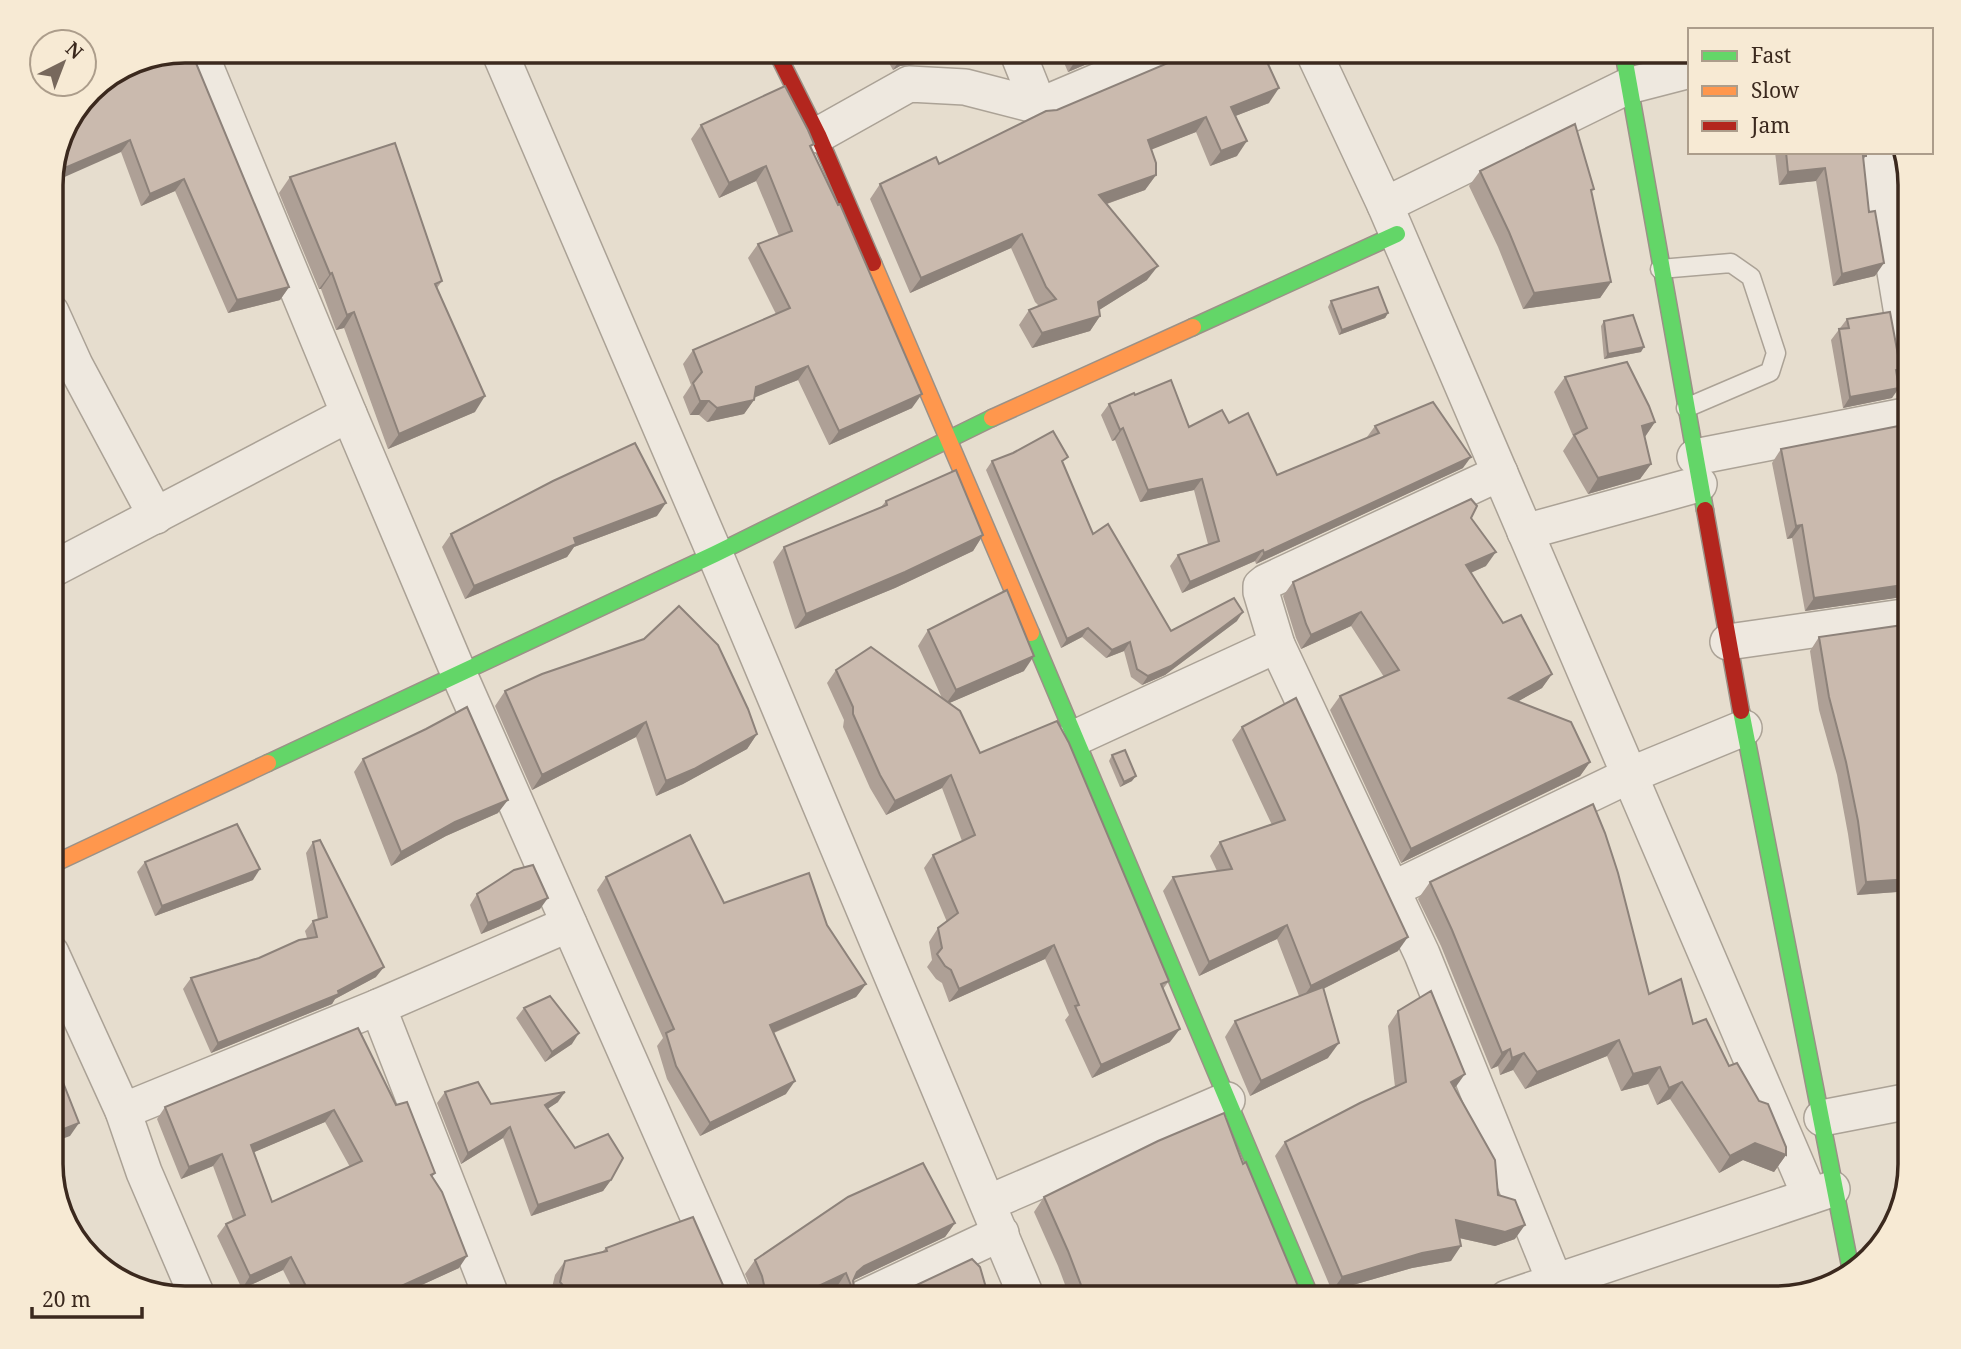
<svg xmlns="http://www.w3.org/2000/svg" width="1961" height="1349" viewBox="0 0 1961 1349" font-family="'Noto Serif',serif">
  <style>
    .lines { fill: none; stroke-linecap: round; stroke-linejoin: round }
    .lane-casing { stroke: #aba296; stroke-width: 21 }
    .street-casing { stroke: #aba296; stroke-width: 38 }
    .fast-casing { stroke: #9b9187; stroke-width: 19 }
    .slow-casing { stroke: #9b9187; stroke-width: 19 }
    .jam-casing { stroke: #9b9187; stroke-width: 19 }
    .lane { stroke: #eee8df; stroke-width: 18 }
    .street { stroke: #eee8df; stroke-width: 35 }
    .fast { stroke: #63d668; stroke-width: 16 }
    .slow { stroke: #ff974d; stroke-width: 16 }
    .jam { stroke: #b3261e; stroke-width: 16 }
    .wall { fill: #aea096; fill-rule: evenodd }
    .shaded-wall { fill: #8d827a }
    .building { fill: #cabaae; stroke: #8d827a; stroke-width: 2; fill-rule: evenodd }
    .rim { fill: none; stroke: #3b291e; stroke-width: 3.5 }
  </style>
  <rect width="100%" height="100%" fill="#e6ddce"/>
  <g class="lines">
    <!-- lane casing -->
    <g class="lane-casing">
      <path id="lane" d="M1660 269 1731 263 1751 277 1776 353 1770 372 1686 408"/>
    </g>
    <!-- street casing -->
    <g class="street-casing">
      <g id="street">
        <path d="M199 51 349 414 459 674 734 1298"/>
        <path d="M499 51 715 554 1027 1298"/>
        <path d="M1017 51 1039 106"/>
        <path d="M1313 51 1385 205 1810 1196"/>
        <path d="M818 135 909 84 965 87 1039 106 1169 51"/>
        <path d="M1875 152 1910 362"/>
        <path d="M1385 205 1628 86 1690 70"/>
        <path d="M51 312 75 365 156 516"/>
        <path d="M1695 457 1910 415"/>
        <path d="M1500 473 1266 582 1261 586V592L1277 645 1422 954 1555 1282"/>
        <path d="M1525 532 1699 484"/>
        <path d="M51 570 349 414"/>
        <path d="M1728 642 1910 616"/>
        <path d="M1075 738 1277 645"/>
        <path d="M1393 889 1630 775 1744 728"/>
        <path d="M51 953 123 1111 144 1172 198 1298"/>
        <path d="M378 1007 492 1298"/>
        <path d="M123 1111 378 1007 569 924"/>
        <path d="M1822 1118 1910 1101"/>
        <path d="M988 1203 1227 1100"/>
        <path d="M863 1298 1001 1233"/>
        <path d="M1507 1298 1832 1189"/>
      </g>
    </g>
    <!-- fast casing -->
    <g class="fast-casing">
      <g id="fast">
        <path d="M1623 51 1705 510"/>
        <path d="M1193 327 1397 234"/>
        <path d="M1031 633 1311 1298"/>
        <path d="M1741 711 1851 1271"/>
        <path d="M268 763 715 554 992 418"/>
      </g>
    </g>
    <!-- slow casing -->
    <g class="slow-casing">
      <g id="slow">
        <path d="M873 263 1031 633"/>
        <path d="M992 418 1193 327"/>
        <path d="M51 865 268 763"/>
      </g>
    </g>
    <!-- jam casing -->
    <g class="jam-casing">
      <g id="jam">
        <path d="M776 51 818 135 873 263"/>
        <path d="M1705 510 1741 711"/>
      </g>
    </g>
    <!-- lane -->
    <use href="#lane" class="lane"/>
    <!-- street -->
    <use href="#street" class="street"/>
    <!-- fast -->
    <use href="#fast" class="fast"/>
    <!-- slow -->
    <use href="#slow" class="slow"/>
    <!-- jam -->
    <use href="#jam" class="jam"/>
  </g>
  <!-- wall -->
  <g class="wall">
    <path d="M882 51H948L915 64 900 66 893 70Z"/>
    <path d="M1059 51H1118L1068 72Z"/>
    <path d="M1188 51H1262L1269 103 1235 116 1237 156 1210 166 1196 132 1151 149 1156 175 1145 190 1107 204 1147 280 1099 310 1100 316 1090 331 1032 348 1019 325 1029 310 1039 306 1035 302 1011 248 910 293 870 199 880 184 939 164 1057 110 1189 54Z"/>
    <path d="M134 61 289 287 280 300 228 313 175 191 141 206 121 152Z"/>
    <path d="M701 125 811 148 912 408 829 445 798 380 754 397V400L744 414 707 422 699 415H690L683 397 691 385 683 364 693 350 776 314 748 258 758 244 779 236 756 181 719 198 691 139Z"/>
    <path d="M1775 152H1866V156L1863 160 1875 276 1833 286 1816 181 1779 185Z"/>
    <path d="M1895 152H1903L1905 162 1897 163Z"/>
    <path d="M1480 171 1591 192 1611 282 1600 298 1523 309 1498 247 1469 186Z"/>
    <path d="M290 177 442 281 437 288 475 412 388 449 344 328 336 330 321 289H319L279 193Z"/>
    <path d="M1910 211V241L1906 217Z"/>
    <path d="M1331 301 1388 313 1385 318 1339 335 1328 307Z"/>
    <path d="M1847 319 1900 379H1898L1892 398 1843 408 1831 340Z"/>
    <path d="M1604 321 1641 352 1604 359 1601 326Z"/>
    <path d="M1565 377 1655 422 1645 437 1651 464 1640 479 1588 494 1563 451 1573 436 1554 392Z"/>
    <path d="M1135 395 1189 427 1229 423 1277 475 1368 438 1367 437 1375 426 1463 468 1256 564 1255 561 1182 593 1170 566 1178 555 1208 544 1194 490 1140 502 1115 440 1112 441 1101 415 1109 404Z"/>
    <path d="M1781 449 1908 596 1805 611 1792 538 1787 539 1772 463Z"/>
    <path d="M992 461 1063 465 1093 534 1171 631 1237 621 1165 675 1142 685 1131 677 1124 651 1106 658 1082 637 1061 648 986 470Z"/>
    <path d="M886 501 983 535 973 551 895 588 795 629 773 562 784 547 881 507Z"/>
    <path d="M657 516 574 547 567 557 465 599 442 547 451 534Z"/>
    <path d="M1486 566 1471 573 1503 623 1552 674 1542 688 1518 701 1590 762 1580 776 1401 863 1330 710 1340 696 1384 677 1351 626 1301 649 1296 638 1283 596 1293 582Z"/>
    <path d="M1910 624V891L1857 895 1848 834 1837 775 1819 710 1810 651 1819 637Z"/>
    <path d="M928 630 1024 671 949 703 980 753 1169 981 1163 989 1170 1042 1092 1078 1065 1020 1069 1015 1045 959 949 1002 942 983 936 979 927 967 932 960 929 942 938 928 947 922 924 868 933 855 962 841 942 788 886 815 870 788 843 727 844 720 827 683 836 670 942 698 918 646Z"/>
    <path d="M505 691 757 734 747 749 683 784 656 796 636 737 532 790 495 706Z"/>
    <path d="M1242 727 1398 951 1323 989 1328 1058 1250 1096 1225 1037 1235 1021 1299 996 1277 939 1199 976 1163 891 1173 877 1217 871 1210 856 1220 842 1272 825 1232 740Z"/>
    <path d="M1112 755 1132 781 1120 787 1109 761Z"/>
    <path d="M363 759 498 813 446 836 391 866 354 772Z"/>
    <path d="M313 842 376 977 335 999 332 1004 211 1053 183 989 191 978 259 958 307 938 305 931 313 921 318 920 306 853Z"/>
    <path d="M145 862 253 880 155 916 137 872Z"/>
    <path d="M606 877 827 925 866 984 856 997 774 1033 786 1094 700 1136 667 1079 657 1046 663 1038 597 890Z"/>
    <path d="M1430 882 1649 994 1693 1024 1729 1066 1786 1155 1774 1172 1743 1160 1719 1173 1670 1099 1657 1105 1648 1084 1621 1091 1607 1056 1525 1089 1513 1070 1500 1075 1498 1066 1491 1069 1441 946 1418 899Z"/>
    <path d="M477 894 540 909 481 934 470 905Z"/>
    <path d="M524 1008 572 1044 545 1062 516 1018Z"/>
    <path d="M1398 1011 1455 1089 1515 1239 1495 1246 1459 1238 1451 1261 1412 1268 1332 1291 1275 1156 1285 1142 1395 1087 1388 1026Z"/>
    <path d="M445 1092 491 1104 558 1102 547 1109 575 1148 611 1180 603 1191 531 1216 503 1138 461 1164 437 1103Z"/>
    <path d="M396 1105 435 1173 432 1177 459 1268 393 1298H297L283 1270 242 1289 217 1236 226 1224 233 1220 213 1166 181 1179 157 1119 165 1107ZM325 1122 350 1167 272 1202 254 1152Z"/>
    <path d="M1909 1109 1910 1164 1907 1174 1899 1124Z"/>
    <path d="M1243 1164 1295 1298H1070L1058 1266 1034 1212 1044 1197Z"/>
    <path d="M955 1223 945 1237 854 1280 855 1293 860 1298H840L836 1288 814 1298H754L752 1290 745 1274 755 1260Z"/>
    <path d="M606 1248 726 1292 731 1298H552L550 1296 555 1275 565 1261 602 1252Z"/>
  </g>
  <!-- shaded-wall -->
  <g class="shaded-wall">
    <path d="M910 51H948L915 64 900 66 893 70 903 55Z"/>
    <path d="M1093 51H1118L1068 72 1078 57Z"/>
    <path d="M1279 88 1269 103 1220 122 1231 107Z"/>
    <path d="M1206 117 1196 132 1138 155 1148 140Z"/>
    <path d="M130 140 121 152 51 183V177L53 173Z"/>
    <path d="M1247 141 1237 156 1210 166 1221 151Z"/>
    <path d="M1903 155 1905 162 1897 163Z"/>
    <path d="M766 166 756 181 719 198 729 183Z"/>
    <path d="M1825 168 1816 181 1779 185 1788 172Z"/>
    <path d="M1156 175 1145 190 1089 210 1099 195Z"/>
    <path d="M184 179 175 191 141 206 150 194Z"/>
    <path d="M1022 234 1011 248 910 293 921 278Z"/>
    <path d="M1884 263 1875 276 1833 286 1842 274Z"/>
    <path d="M1158 266 1147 280 1088 317 1098 302Z"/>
    <path d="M332 273 321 289H319L330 274Z"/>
    <path d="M1611 282 1600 298 1523 309 1534 293Z"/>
    <path d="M289 287 280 300 228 313 237 300Z"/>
    <path d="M354 312 344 328 336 330 347 315Z"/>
    <path d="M1388 313 1385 318 1339 335 1342 330Z"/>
    <path d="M1100 316 1090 331 1032 348 1042 333Z"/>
    <path d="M1644 347 1641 352 1604 359 1608 354Z"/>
    <path d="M808 366 798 380 746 401 756 387Z"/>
    <path d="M1907 368 1900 379 1888 381 1896 370Z"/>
    <path d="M1899 388 1892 398 1843 408 1850 397Z"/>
    <path d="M922 394 912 408 829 445 839 431Z"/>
    <path d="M485 396 475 412 388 449 399 434Z"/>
    <path d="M754 400 744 414 707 422 717 408Z"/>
    <path d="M700 401H709L699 415H690Z"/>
    <path d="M1655 422 1644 438 1642 426Z"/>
    <path d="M1123 428 1115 440 1112 441 1120 430Z"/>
    <path d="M1471 457 1463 468 1256 564 1264 553Z"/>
    <path d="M1651 464 1640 479 1588 494 1598 478Z"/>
    <path d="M1202 479 1194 490 1140 502 1148 490Z"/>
    <path d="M666 503 657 516 574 547 567 557 465 599 474 586 574 538Z"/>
    <path d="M1802 525 1792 538 1787 539 1796 526Z"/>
    <path d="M983 535 973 551 895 588 795 629 806 614Z"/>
    <path d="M1263 550 1255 561 1182 593 1190 582Z"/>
    <path d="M1496 552 1486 566 1456 579 1466 565Z"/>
    <path d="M1910 584V596L1805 611 1814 598Z"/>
    <path d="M1243 612 1237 621 1165 675 1142 685 1148 676Z"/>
    <path d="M1361 612 1351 626 1301 649 1311 635Z"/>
    <path d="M1088 628 1082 637 1061 648 1067 639Z"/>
    <path d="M1130 642 1124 651 1106 658 1112 650Z"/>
    <path d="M1034 656 1024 671 945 705 956 690Z"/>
    <path d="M1552 674 1542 688 1499 712 1509 698Z"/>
    <path d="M646 722 636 737 532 790 542 775Z"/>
    <path d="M757 734 747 749 683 784 656 796 666 781Z"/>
    <path d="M1590 762 1580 776 1401 863 1411 849Z"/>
    <path d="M951 775 942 788 886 815 895 801Z"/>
    <path d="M1136 776 1132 781 1120 787 1124 782Z"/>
    <path d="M508 800 498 813 446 836 391 866 401 852 455 822Z"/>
    <path d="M260 869 253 880 155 916 162 906Z"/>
    <path d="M1910 879V891L1857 895 1866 882Z"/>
    <path d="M548 898 540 909 481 934 488 923Z"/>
    <path d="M1287 925 1277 939 1199 976 1209 962Z"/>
    <path d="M1408 937 1398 951 1301 1000 1311 986Z"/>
    <path d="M1054 945 1045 959 949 1002 959 989Z"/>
    <path d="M384 967 376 977 335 999 332 1004 211 1053 218 1043 338 991Z"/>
    <path d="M866 984 856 997 761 1038 770 1025Z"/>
    <path d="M1180 1029 1170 1042 1092 1078 1101 1065Z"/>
    <path d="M579 1033 572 1044 545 1062 552 1052Z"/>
    <path d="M1619 1040 1607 1056 1525 1089 1537 1072Z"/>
    <path d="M1339 1043 1328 1058 1250 1096 1261 1081Z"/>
    <path d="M1510 1049 1498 1066 1491 1069 1502 1053Z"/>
    <path d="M1524 1053 1513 1070 1500 1075 1512 1058Z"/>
    <path d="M1660 1067 1648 1084 1621 1091 1633 1074Z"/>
    <path d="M1465 1074 1455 1088 1451 1082Z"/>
    <path d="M795 1081 786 1094 700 1136 710 1123Z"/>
    <path d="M1682 1082 1670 1099 1657 1105 1669 1088Z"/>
    <path d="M565 1092 558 1102 537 1116 545 1105Z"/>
    <path d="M334 1110 325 1122 243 1157 251 1145Z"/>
    <path d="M79 1123 70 1136 51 1143V1134Z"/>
    <path d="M510 1127 503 1138 461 1164 468 1153Z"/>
    <path d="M1755 1143 1786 1155 1774 1172 1743 1160 1719 1173 1730 1156Z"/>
    <path d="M222 1154 213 1166 181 1179 189 1167Z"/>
    <path d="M611 1180 603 1191 531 1216 538 1205Z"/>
    <path d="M1456 1220 1525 1225 1515 1239 1495 1246 1446 1235Z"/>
    <path d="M955 1223 945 1237 854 1280 857 1272 864 1266Z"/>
    <path d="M1461 1246 1451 1261 1412 1268 1332 1291 1342 1277 1422 1253Z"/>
    <path d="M467 1256 459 1268 393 1298H375Z"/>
    <path d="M291 1257 283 1270 242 1289 250 1276Z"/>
    <path d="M846 1273 836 1288 814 1298H793Z"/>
    <path d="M1300 1291 1295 1298H1284Z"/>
  </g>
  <!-- building -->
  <g class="building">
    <path d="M185 51H191L289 287 237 300 184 179 150 194 130 140 53 173 90 90 134 61Z"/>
    <path d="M901 51H914H910L903 55Z"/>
    <path d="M1076 51H1093L1078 57Z"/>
    <path d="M1192 51H1262L1279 88 1231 107 1247 141 1221 151 1206 117 1148 140 1156 163V175L1099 195 1158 266 1098 302 1100 316 1042 333 1029 310 1056 299 1046 287 1022 234 921 278 880 184 936 157 939 164 1046 111 1057 110 1187 55Z"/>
    <path d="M785 86 808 130 814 144 810 146 838 205 840 204 922 394 839 431 808 366 756 387 754 400 717 408 709 401H700L693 383 702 372 693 350 790 308 758 244 792 231 766 166 729 183 701 125Z"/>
    <path d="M1575 124 1594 189 1591 190 1611 282 1534 293 1509 232 1480 171Z"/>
    <path d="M395 143 442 281 435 284 485 396 399 434 354 312 347 315 332 273 330 274 290 177Z"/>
    <path d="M1786 152H1866V156H1863L1869 212 1875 211 1884 263 1842 274 1825 168 1788 172Z"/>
    <path d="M1378 287 1388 313 1342 330 1331 301Z"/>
    <path d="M1890 312 1898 355 1901 364 1907 368 1896 370 1899 388 1850 397 1839 329 1849 328 1847 319Z"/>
    <path d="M1633 315 1644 347 1608 354 1604 321Z"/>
    <path d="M1627 362 1649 406 1655 422 1642 426 1651 464 1598 478 1574 435 1587 428 1565 377Z"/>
    <path d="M1171 380 1189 427 1222 410 1229 423 1248 413 1277 475 1379 433 1375 426 1433 402 1471 457 1264 553 1263 550 1190 582 1178 555 1219 541 1202 479 1148 490 1123 428 1120 430 1109 404 1134 393 1135 395Z"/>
    <path d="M1909 424 1910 432V584L1814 598 1802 525 1796 526 1781 449Z"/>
    <path d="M1053 431 1068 457 1062 461 1093 534 1108 524 1171 631 1234 598 1243 612 1171 666 1148 676 1137 669 1130 642 1112 650 1088 628 1067 639 992 461 1013 453Z"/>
    <path d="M635 443 666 503 574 538 576 544 474 586 451 534 553 481Z"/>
    <path d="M956 470 983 535 905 572 806 614 784 547 887 505 886 501Z"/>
    <path d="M1471 499 1477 506 1471 518 1496 552 1466 565 1503 623 1521 615 1552 674 1509 698 1571 722 1590 762 1411 849 1340 696 1399 670 1361 612 1311 635 1306 624 1293 582Z"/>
    <path d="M1007 590 1034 656 956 690 928 630Z"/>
    <path d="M679 606 718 645 748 709 757 734 694 769 666 781 646 722 542 775 505 691 542 674 644 639Z"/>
    <path d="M1910 624V879L1866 882 1858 821 1846 762 1829 697 1819 637Z"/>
    <path d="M871 647 960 711 980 753 1057 721 1069 743 1169 981 1161 984 1180 1029 1101 1065 1075 1006 1079 1005 1054 945 959 989 951 970 945 966 937 954 942 948 938 928 958 913 933 855 975 835 951 775 895 801 880 775 853 714V707L836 670Z"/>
    <path d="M1296 698 1408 937 1311 986 1287 925 1209 962 1173 877 1232 869 1220 842 1285 820 1242 727Z"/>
    <path d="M467 707 508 800 455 822 401 852 363 759 426 729Z"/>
    <path d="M1125 750 1136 776 1124 782 1112 755Z"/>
    <path d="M1593 804 1605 833 1618 873 1649 994 1681 979 1693 1024 1706 1019 1729 1066 1737 1063 1759 1101 1768 1104 1786 1147V1155L1755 1143 1730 1156 1682 1082 1669 1088 1660 1067 1633 1074 1619 1040 1537 1072 1524 1053 1512 1058 1510 1049 1502 1053 1452 930 1430 882Z"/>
    <path d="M237 824 260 869 162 906 145 862Z"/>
    <path d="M690 835 724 903 809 873 827 925 866 984 770 1025 795 1081 710 1123 676 1066 666 1033 674 1029 606 877Z"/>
    <path d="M320 840 384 967 338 991 339 994 218 1043 191 978 259 958 299 940 317 937 313 921 327 917 313 842Z"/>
    <path d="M533 865 548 898 488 923 477 894 514 870Z"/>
    <path d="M1323 987 1339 1043 1261 1081 1235 1021Z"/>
    <path d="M1431 991 1465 1074 1451 1082 1495 1160 1498 1195 1515 1200 1525 1225 1505 1232 1456 1220 1461 1246 1422 1253 1342 1277 1285 1142 1360 1103 1406 1082 1398 1011Z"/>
    <path d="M550 996 579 1033 552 1052 524 1008Z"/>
    <path d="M358 1028 396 1105 407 1102 435 1173 431 1175 442 1192 467 1256 375 1298 374 1296 370 1298H312L291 1257 250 1276 226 1224 245 1215 222 1154 189 1167 165 1107ZM334 1110 362 1161 272 1202 251 1145Z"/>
    <path d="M51 1052 79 1123 51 1134Z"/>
    <path d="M478 1082 491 1104 565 1092 545 1105 575 1148 608 1134 623 1158 611 1180 538 1205 510 1127 468 1153 445 1092Z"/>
    <path d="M1224 1113 1243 1164 1246 1162 1300 1291 1284 1298H1086L1068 1251 1044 1197 1158 1141Z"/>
    <path d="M923 1163 955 1223 864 1266 857 1272 853 1281 855 1293 860 1298H856L846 1273 793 1298H757L760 1296 764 1285 762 1276 755 1260 848 1197Z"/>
    <path d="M693 1217 726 1292 731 1298H573L560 1282 565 1261 607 1251 606 1248Z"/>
    <path d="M972 1259 980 1267 989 1298H889Z"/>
  </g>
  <!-- crop -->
  <path d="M0 0H1961V1349H0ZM185 63H1776A122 122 0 0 1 1898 185V1164A122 122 0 0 1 1776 1286H185A122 122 0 0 1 63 1164V185A122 122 0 0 1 185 63Z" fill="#f7ead4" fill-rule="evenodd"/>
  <path class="rim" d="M185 63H1776A122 122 0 0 1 1898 185V1164A122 122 0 0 1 1776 1286H185A122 122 0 0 1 63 1164V185A122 122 0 0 1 185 63Z"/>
  <!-- legend -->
  <rect x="1688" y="28" width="245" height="126" fill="#f7ead4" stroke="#ac9d8b" stroke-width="2"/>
  <rect x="1702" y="51" width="35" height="10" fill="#63d668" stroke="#ac9d8b" stroke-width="2"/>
  <text x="1751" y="63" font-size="21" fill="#3b291e">Fast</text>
  <rect x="1702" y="86" width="35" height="10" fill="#ff974d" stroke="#ac9d8b" stroke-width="2"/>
  <text x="1751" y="98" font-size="21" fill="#3b291e">Slow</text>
  <rect x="1702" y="121" width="35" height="10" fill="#b3261e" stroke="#ac9d8b" stroke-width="2"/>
  <text x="1751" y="133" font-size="21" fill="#3b291e">Jam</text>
  <!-- north arrow -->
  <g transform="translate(63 63) rotate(42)"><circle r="33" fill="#f7ead4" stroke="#ac9d8b" stroke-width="2"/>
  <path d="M0-5L12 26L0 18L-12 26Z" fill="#77685c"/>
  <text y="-10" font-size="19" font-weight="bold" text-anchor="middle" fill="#3b291e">N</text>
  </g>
  <!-- scale -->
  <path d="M32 1307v10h110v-10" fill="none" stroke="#3b291e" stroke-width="3.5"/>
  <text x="42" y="1307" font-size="21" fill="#3b291e" stroke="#f7ead4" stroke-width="5" paint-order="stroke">20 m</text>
</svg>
